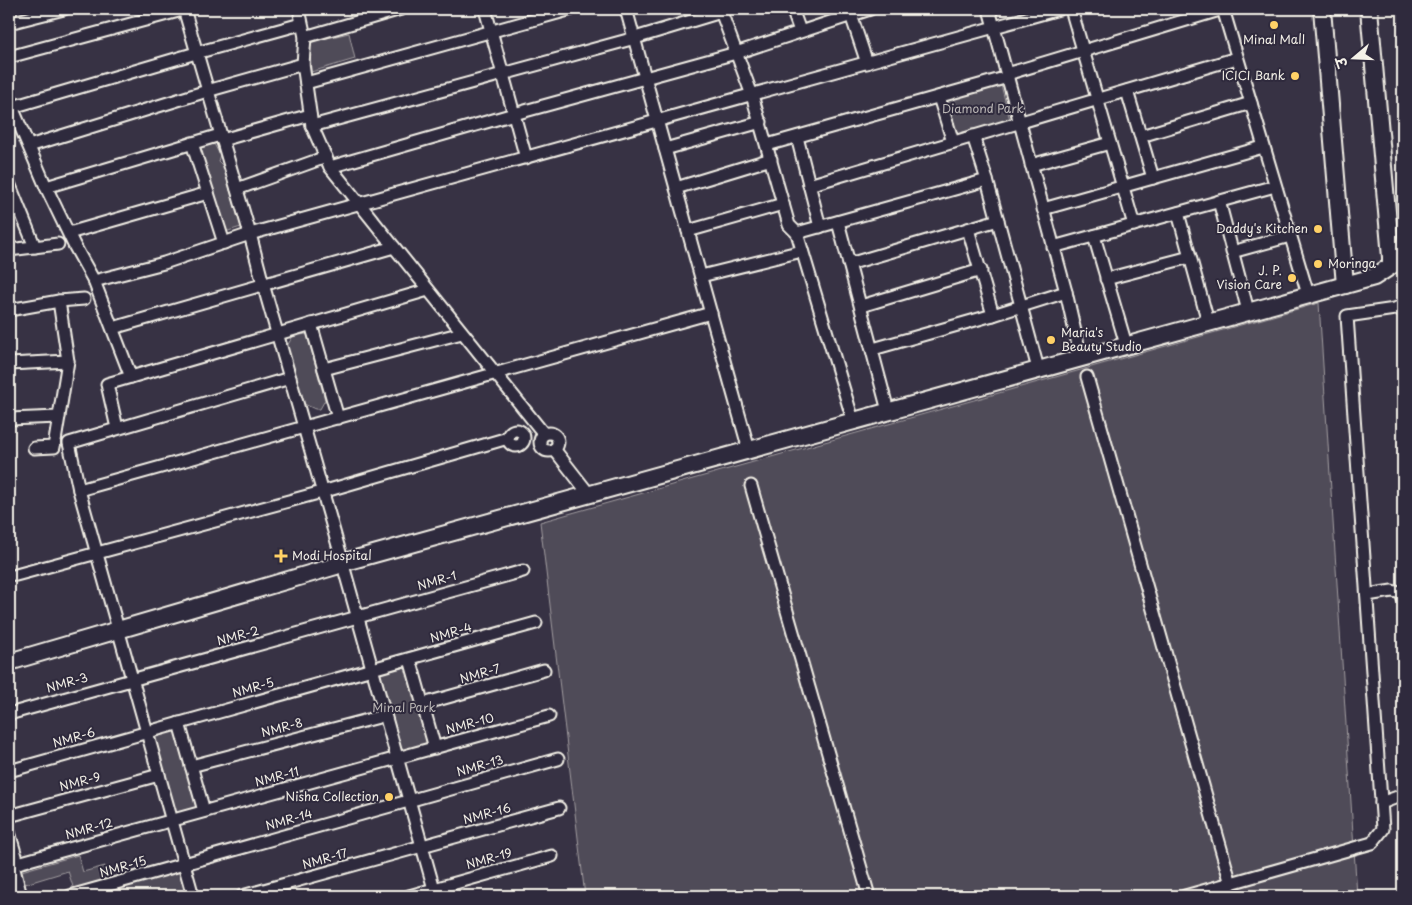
<svg xmlns="http://www.w3.org/2000/svg" width="1412" height="905" viewBox="0 0 1412 905" font-family="'Playpen Sans','Playpen Sans Deva',sans-serif">
  <style>
    .green { fill: #504b59; stroke: #a29ea0 }
    .lines { fill: none; stroke-linecap: round; stroke-linejoin: round }
    .street-casing { stroke: #f4f1e8; stroke-width: 15 }
    .secondary-casing { stroke: #f4f1e8; stroke-width: 20 }
    .street { stroke: #2f2a3d; stroke-width: 11 }
    .secondary { stroke: #2f2a3d; stroke-width: 16 }
    .poi-dot { fill: #ffd166; stroke: #2f2a3d; stroke-width: 2 }
    .labels { text-anchor: middle; stroke-width: 4; stroke-linejoin: round; paint-order: stroke }
    .poi-label { font-size: 12px; fill: #f4f1e8; stroke: #2f2a3d; text-anchor: end }
    .park-label { font-size: 12px; fill: #bbb7b6; stroke: #2f2a3d }
    .street-label { font-size: 12px; fill: #f4f1e8; stroke: #2f2a3d }
  </style>
  <rect width="100%" height="100%" fill="#373244"/>
  <filter id="ink" filterUnits="userSpaceOnUse"><feTurbulence type="fractalNoise" baseFrequency=".02" numOctaves="2"/><feDisplacementMap in="SourceGraphic" scale="10" xChannelSelector="R" yChannelSelector="G"/><feConvolveMatrix kernelMatrix="1 2 1 2 8 2 1 2 1" color-interpolation-filters="sRGB"/></filter>
  <g filter="url(#ink)">
    <!-- green -->
    <g class="green">
      <path d="M349 33 355 59 311 72 310 42Z"/>
      <path d="M1001 85 1010 120 957 134 947 100Z"/>
      <path d="M214 144 220 155 218 161 223 166 241 227 222 233 203 169 204 159 199 154 200 147Z"/>
      <path d="M1319 303 1357 896H585L540 522Z"/>
      <path d="M307 334 325 400 320 409H315L304 404 287 346 293 336Z"/>
      <path d="M406 665 429 744 402 751 380 673Z"/>
      <path d="M174 727 198 809 175 815 152 734Z"/>
      <path d="M78 855 83 872 105 866 109 880 74 890 68 871 22 885 18 872Z"/>
      <path d="M180 871 187 896H111L110 892Z"/>
    </g>
    <g class="lines">
      <!-- street casing -->
      <g class="street-casing">
        <g id="street">
          <path d="M184 9 250 234 263 284 341 556"/>
          <path d="M299 9 305 37 303 64 312 126 330 167 544 434"/>
          <path d="M485 9 526 158"/>
          <path d="M626 9 749 450"/>
          <path d="M720 9 752 95 789 225 797 233 852 417"/>
          <path d="M792 9 800 31"/>
          <path d="M989 9 1066 292 1081 358"/>
          <path d="M1071 9 1134 225"/>
          <path d="M1223 9 1307 291"/>
          <path d="M851 15 867 63"/>
          <path d="M9 23 64 9"/>
          <path d="M305 37 401 9"/>
          <path d="M9 57 186 9"/>
          <path d="M1007 74 1223 9"/>
          <path d="M306 83 572 9"/>
          <path d="M1127 91 1153 178"/>
          <path d="M9 93 12 107 46 187 74 245 94 281 131 377"/>
          <path d="M939 97 953 142"/>
          <path d="M9 108 196 53 301 24"/>
          <path d="M312 126 635 38 721 12 726 9"/>
          <path d="M973 136 987 180 1037 365"/>
          <path d="M1141 136 1251 103"/>
          <path d="M797 137 820 227"/>
          <path d="M222 140 310 115"/>
          <path d="M192 143 224 243"/>
          <path d="M767 145 1008 77"/>
          <path d="M29 146 207 91 303 64"/>
          <path d="M665 149 761 122"/>
          <path d="M1031 165 1110 143"/>
          <path d="M330 167 514 114 736 53 870 9"/>
          <path d="M9 183 35 247"/>
          <path d="M809 185 1237 58"/>
          <path d="M46 187 220 135"/>
          <path d="M676 188 771 159"/>
          <path d="M237 189 326 157"/>
          <path d="M1219 201 1247 307"/>
          <path d="M1043 209 1263 147"/>
          <path d="M1178 213 1207 318"/>
          <path d="M838 222 887 407"/>
          <path d="M968 229 993 315"/>
          <path d="M688 231 783 204"/>
          <path d="M69 233 208 193"/>
          <path d="M797 233 987 180"/>
          <path d="M1094 236 1125 341"/>
          <path d="M1053 247 1275 186"/>
          <path d="M9 250 58 244"/>
          <path d="M1232 252 1290 236"/>
          <path d="M849 264 998 220"/>
          <path d="M701 276 802 251"/>
          <path d="M1106 279 1190 257"/>
          <path d="M94 281 164 263 250 234 1059 9"/>
          <path d="M861 306 981 270"/>
          <path d="M9 310 59 301 84 299"/>
          <path d="M311 324 338 418"/>
          <path d="M113 328 394 247"/>
          <path d="M873 349 993 315 1066 292"/>
          <path d="M9 364 68 361"/>
          <path d="M324 369 462 333"/>
          <path d="M1087 377 1231 884"/>
          <path d="M9 419 59 417"/>
          <path d="M117 428 107 384 428 290"/>
          <circle cx="516" cy="438" r="8"/>
          <circle cx="549" cy="442" r="9"/>
          <path d="M34 448 54 447 68 361 59 301"/>
          <path d="M554 449 589 494"/>
          <path d="M751 486 869 896"/>
          <path d="M79 490 711 313"/>
          <path d="M343 565 436 896"/>
          <path d="M16 575 322 492 508 438"/>
          <path d="M1367 595 1392 591 1401 593 1403 599"/>
          <path d="M410 659 435 748"/>
          <path d="M423 704 544 670"/>
          <path d="M9 714 523 571"/>
          <path d="M179 723 204 811"/>
          <path d="M191 766 379 717"/>
          <path d="M9 771 536 623"/>
          <path d="M1381 803 1403 795"/>
          <path d="M9 816 159 775"/>
          <path d="M9 832 18 863"/>
          <path d="M21 896 13 865 18 863 549 716"/>
          <path d="M70 896 558 759"/>
          <path d="M193 896 79 490 69 443 290 378"/>
          <path d="M242 896 559 808"/>
          <path d="M409 896 552 856"/>
          <path d="M1185 896 1372 843 1383 829 1347 316 1395 309 1403 305"/>
        </g>
      </g>
      <!-- secondary casing -->
      <g class="secondary-casing">
        <g id="secondary">
          <path d="M1322 9 1345 285"/>
          <path d="M345 562 1374 277 1391 266V257L1369 9"/>
          <path d="M9 662 336 566"/>
        </g>
      </g>
      <!-- street -->
      <use href="#street" class="street"/>
      <!-- secondary -->
      <use href="#secondary" class="secondary"/>
    </g>
  </g>
  <!-- markers -->
  <g class="poi-dot">
    <circle cx="1274" cy="25" r="5"/>
    <circle cx="1295" cy="76" r="5"/>
    <circle cx="1318" cy="229" r="5"/>
    <circle cx="1318" cy="264" r="5"/>
    <circle cx="1292" cy="278" r="5"/>
    <circle cx="1051" cy="340" r="5"/>
    <path d="M278.5 548.5h5v5h5v5h-5v5h-5v-5h-5v-5h5z"/>
    <circle cx="389" cy="797" r="5"/>
  </g>
  <g class="labels">
    <!-- poi labels -->
    <g class="poi-label">
      <text x="1274" y="44" text-anchor="middle">Minal Mall</text>
      <text x="1285" y="80">ICICI Bank</text>
      <text x="1308" y="233">Daddy's Kitchen</text>
      <text x="1328" y="268" text-anchor="start">Moringa</text>
      <text x="1282" y="275">J. P.<tspan x="1282" dy="14">Vision Care</tspan></text>
      <text x="1061" y="337" text-anchor="start">Maria's<tspan x="1061" dy="14">Beauty Studio</tspan></text>
      <text x="292" y="560" text-anchor="start">Modi Hospital</text>
      <text x="379" y="801">Nisha Collection</text>
    </g>
    <!-- park labels -->
    <g class="park-label">
      <text x="983" y="113">Diamond Park</text>
      <text x="404" y="712">Minal Park</text>
    </g>
    <!-- street labels -->
    <g class="street-label">
      <text transform="translate(437 581) rotate(-16)" y="4">NMR-1</text>
      <text transform="translate(451 633) rotate(-16)" y="4">NMR-4</text>
      <text transform="translate(238 636) rotate(-15)" y="4">NMR-2</text>
      <text transform="translate(480 674) rotate(-16)" y="4">NMR-7</text>
      <text transform="translate(67 683) rotate(-16)" y="4">NMR-3</text>
      <text transform="translate(253 688) rotate(-16)" y="4">NMR-5</text>
      <text transform="translate(470 724) rotate(-15)" y="4">NMR-10</text>
      <text transform="translate(282 728) rotate(-15)" y="4">NMR-8</text>
      <text transform="translate(74 738) rotate(-16)" y="4">NMR-6</text>
      <text transform="translate(480 766) rotate(-16)" y="4">NMR-13</text>
      <text transform="translate(277 777) rotate(-15)" y="4">NMR-11</text>
      <text transform="translate(80 782) rotate(-15)" y="4">NMR-9</text>
      <text transform="translate(487 814) rotate(-15)" y="4">NMR-16</text>
      <text transform="translate(289 820) rotate(-16)" y="4">NMR-14</text>
      <text transform="translate(89 829) rotate(-16)" y="4">NMR-12</text>
      <text transform="translate(325 859) rotate(-16)" y="4">NMR-17</text>
      <text transform="translate(489 859) rotate(-16)" y="4">NMR-19</text>
      <text transform="translate(123 867) rotate(-16)" y="4">NMR-15</text>
    </g>
  </g>
  <!-- margin -->
  <rect width="1412" height="905" fill="none" stroke="#2f2a3d" stroke-width="30"/>
  <rect x="15" y="15" width="1382" height="875" fill="none" stroke="#f4f1e8" stroke-width="2" filter="url(#ink)"/>
  <!-- north arrow -->
  <g transform="translate(1354 58) rotate(251)" stroke="#2f2a3d" stroke-width="4" paint-order="stroke">
  <path d="M0-4L9 19L0 12L-9 19Z" fill="#f4f1e8"/>
  <text y="-8" font-size="14" font-weight="bold" text-anchor="middle" fill="#f4f1e8">उ</text>
  </g>
</svg>
